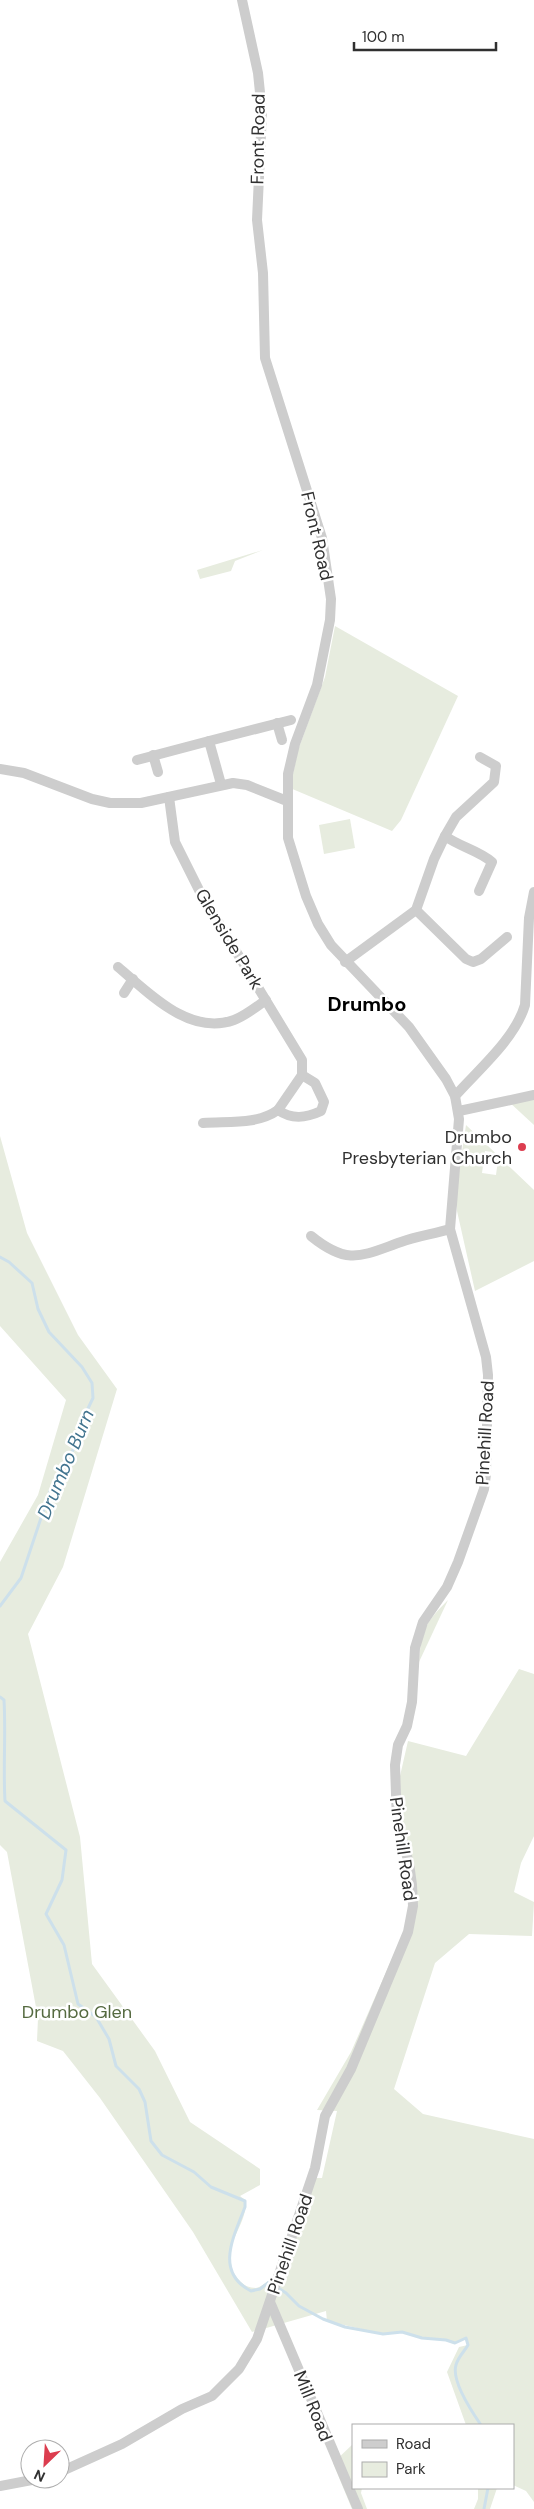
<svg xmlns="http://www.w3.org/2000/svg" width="534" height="2509" viewBox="0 0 534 2509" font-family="'DM Sans',sans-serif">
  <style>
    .green { fill: #e7ecdf; fill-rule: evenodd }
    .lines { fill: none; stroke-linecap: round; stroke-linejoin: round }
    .stream { stroke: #cde0eb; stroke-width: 3 }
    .minor { stroke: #cdcdcd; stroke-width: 10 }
    .poi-dot { fill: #dc3d4f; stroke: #fff; stroke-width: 2 }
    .labels { text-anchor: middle; stroke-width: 5; stroke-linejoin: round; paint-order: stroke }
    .street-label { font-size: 18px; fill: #303030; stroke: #fff }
    .poi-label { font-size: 18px; fill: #303030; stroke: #fff; text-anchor: end }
    .park-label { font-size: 18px; fill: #556a40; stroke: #fff }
    .water-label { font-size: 19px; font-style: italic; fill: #42748f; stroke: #fff }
    .quarter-label { font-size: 20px; font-weight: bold; fill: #000; stroke: #fff }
  </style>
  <rect width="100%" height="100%" fill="#fff"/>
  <!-- green -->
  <g class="green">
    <path d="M263 550 235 561 231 571 200 579 197 570Z"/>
    <path d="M335 626 458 696 401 820 392 831 290 788 298 750 325 677Z"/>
    <path d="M350 819 355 848 324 854 319 825Z"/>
    <path d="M534 1097V1125L508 1101Z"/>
    <path d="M466 1125 534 1190V1261L475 1291 457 1211 456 1192ZM485 1151 492 1152 491 1159 498 1160 496 1175 482 1173Z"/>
    <path d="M0 1136 27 1233 78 1335 117 1389 63 1567 28 1634 80 1837 92 1964 155 2051 190 2122 260 2169V2185L240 2196 245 2200C250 2226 213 2251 239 2280 243 2285 249 2288 256 2288 262 2287 266 2281 273 2280L308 2178H322L337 2111 317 2110 351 2052 416 1904 401 1824 400 1776 408 1741 466 1756 519 1669 534 1674V1836L521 1863 514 1892 534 1902 532 1936 469 1934 435 1963 394 2089 423 2114 534 2139V2502L526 2491 513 2485V2425H466L447 2372 459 2347 468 2345 466 2338 455 2343 446 2340 422 2338 402 2332 383 2334 327 2321 326 2311 252 2332 193 2232 100 2098 63 2051 37 2041 38 2018 7 1852 0 1845V1562L38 1495 66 1400 0 1326Z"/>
    <path d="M448 1600 419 1662C421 1630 425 1623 448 1600Z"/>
    <path d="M353 2444V2488H362L361 2493 367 2509H352L333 2463Z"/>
    <path d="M478 2488H497L490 2509H474L478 2499Z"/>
  </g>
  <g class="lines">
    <!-- stream -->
    <g class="stream">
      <path d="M0 1257 9 1262 32 1283 38 1309 49 1332 82 1367 92 1383 93 1398 81 1423 73 1450 50 1491 21 1578 0 1606"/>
      <path d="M0 1697 4 1700C6 1734 3 1767 5 1801L66 1850 62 1880 46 1914 64 1945 78 2004 96 2017 109 2039 116 2066 139 2089 145 2102 151 2141 162 2155 194 2172 211 2187 245 2201V2207C234 2236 214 2272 251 2291L260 2289 269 2282 286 2293 299 2306 323 2319 345 2327 383 2334 402 2332 422 2338 446 2340 455 2343 466 2338 468 2345C464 2352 458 2357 456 2365 451 2381 472 2412 481 2425"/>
      <path d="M484 2509 488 2488"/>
    </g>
    <!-- minor -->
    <g class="minor">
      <path d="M277 723 282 740"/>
      <path d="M209 741 291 720"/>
      <path d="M153 755 158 772"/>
      <path d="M137 760 209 741 221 784"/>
      <path d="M0 769 24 773 92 799 110 803H141L233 783 247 785 287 801"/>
      <path d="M169 797 175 842 200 892 302 1060V1075L315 1083 324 1102 321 1111C306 1118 292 1120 278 1110 257 1125 228 1121 203 1123"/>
      <path d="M445 836C460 847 478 850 492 862L479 891"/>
      <path d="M416 910 466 959 473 962 481 959 507 937"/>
      <path d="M345 962 416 910 434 859 445 836 456 817 494 782 496 766 480 757"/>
      <path d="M118 967C149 993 189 1036 234 1020 245 1016 256 1007 266 1000"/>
      <path d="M124 993 133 979"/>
      <path d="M455 1096C478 1070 515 1039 525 1005L529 918 534 892"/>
      <path d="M278 1110 302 1075"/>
      <path d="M459 1111 534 1095"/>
      <path d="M311 1236C348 1266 361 1256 401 1242 417 1236 434 1234 450 1229"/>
      <path d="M270 2302 358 2509"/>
      <path d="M60 2472 122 2444 182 2409 212 2396 239 2369 257 2339 315 2168 325 2116 351 2069 408 1932 413 1906 412 1885 409 1863 397 1823 395 1765 398 1745 407 1726 412 1702 415 1648 423 1622 447 1587 458 1562 484 1489 486 1474 488 1375 486 1357 450 1229 459 1119 455 1096 446 1079 409 1027 331 945 318 924 306 896 288 838V774L295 744 317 685 330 620 331 599 322 538 265 358 263 273 257 220 262 112 258 73 242 0"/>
      <path d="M0 2486 37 2479"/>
    </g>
  </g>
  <!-- markers -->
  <circle class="poi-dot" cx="522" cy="1147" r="5"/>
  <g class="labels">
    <!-- street labels -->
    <g class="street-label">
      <text transform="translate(258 139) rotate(-89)" y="6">Front Road</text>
      <text transform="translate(317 536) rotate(77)" y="6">Front Road</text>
      <text transform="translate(229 939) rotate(59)" y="6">Glenside Park</text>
      <text transform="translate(485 1433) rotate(-87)" y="6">Pinehill Road</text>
      <text transform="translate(403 1849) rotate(82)" y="6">Pinehill Road</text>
      <text transform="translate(290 2244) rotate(-71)" y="6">Pinehill Road</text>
      <text transform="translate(313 2406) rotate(68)" y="6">Mill Road</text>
    </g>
    <!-- poi labels -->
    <g class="poi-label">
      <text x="512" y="1143">Drumbo<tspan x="512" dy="21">Presbyterian Church</tspan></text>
    </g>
    <!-- park labels -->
    <g class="park-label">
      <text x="77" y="2018">Drumbo Glen</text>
    </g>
    <!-- water labels -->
    <g class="water-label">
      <text transform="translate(65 1464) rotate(-67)" y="7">Drumbo Burn</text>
    </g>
    <!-- quarter labels -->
    <g class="quarter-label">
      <text x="367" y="1011">Drumbo</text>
    </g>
  </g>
  <!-- legend -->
  <rect x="352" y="2424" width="162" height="65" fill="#ffffff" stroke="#acacac"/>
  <rect x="362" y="2440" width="25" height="8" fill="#cdcdcd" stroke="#acacac"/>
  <text x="396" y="2449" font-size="15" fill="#303030">Road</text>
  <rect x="362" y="2462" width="25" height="15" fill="#e7ecdf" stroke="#acacac"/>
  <text x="396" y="2474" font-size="15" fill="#303030">Park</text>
  <!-- north arrow -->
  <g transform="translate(45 2464) rotate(205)"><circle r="24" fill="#ffffff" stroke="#acacac"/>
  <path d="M0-4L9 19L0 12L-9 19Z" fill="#dc3d4f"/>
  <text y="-8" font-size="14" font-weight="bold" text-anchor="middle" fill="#303030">N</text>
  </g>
  <!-- scale -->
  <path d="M354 42v8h142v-8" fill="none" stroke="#303030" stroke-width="2.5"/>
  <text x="362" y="42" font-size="15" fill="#303030" stroke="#ffffff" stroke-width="4" paint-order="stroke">100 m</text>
</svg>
